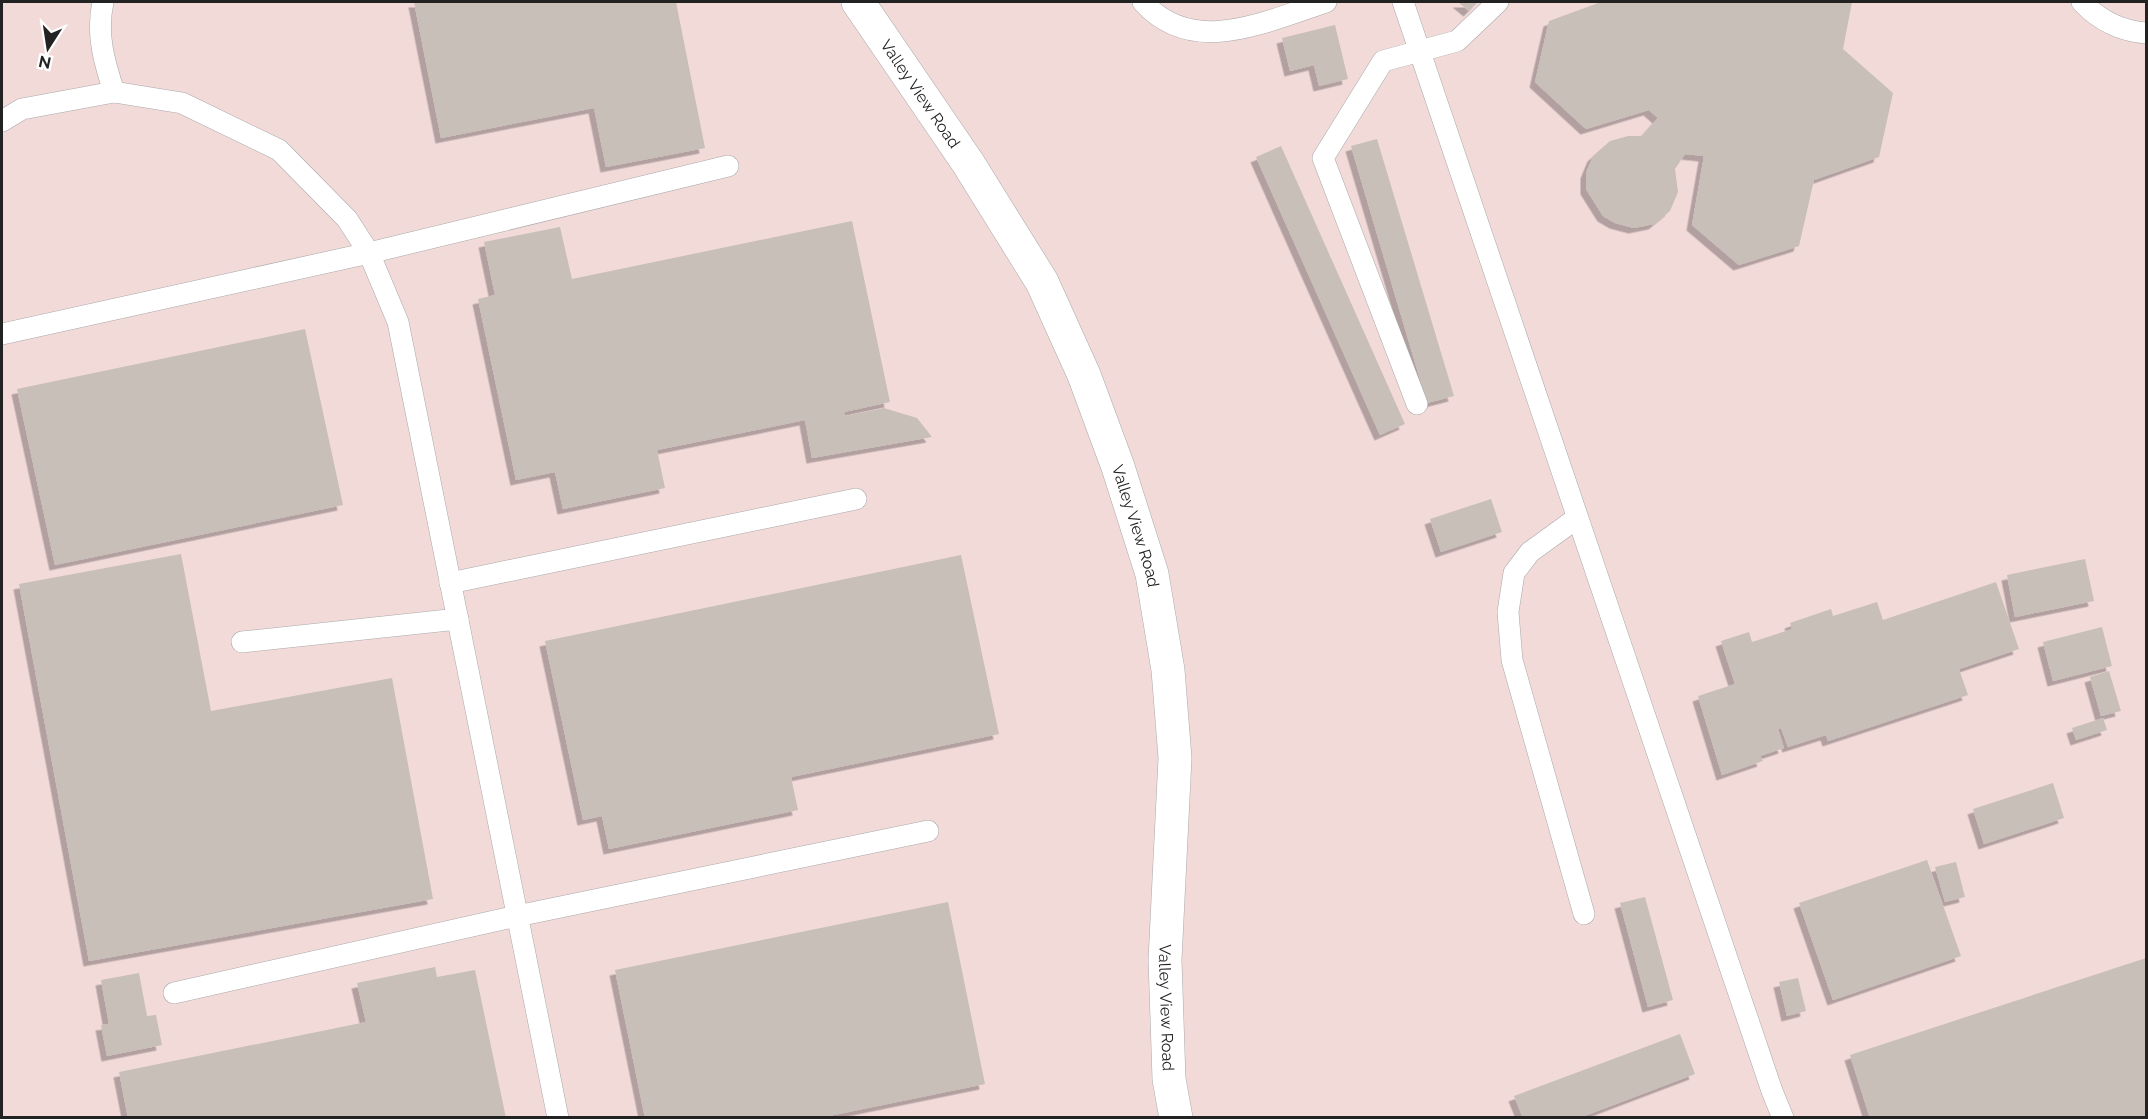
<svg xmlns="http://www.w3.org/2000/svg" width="2148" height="1119" viewBox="0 0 2148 1119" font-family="Raleway,sans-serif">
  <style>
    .commercial { fill: #f2dad9 }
    .building { fill: #c7bfb8; filter: url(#shadow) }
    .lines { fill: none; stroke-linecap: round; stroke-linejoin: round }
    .lane-casing { stroke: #a9a9a9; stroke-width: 22 }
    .street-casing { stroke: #a9a9a9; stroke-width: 34 }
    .lane { stroke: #fff; stroke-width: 21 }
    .street { stroke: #fff; stroke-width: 33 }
    .labels { text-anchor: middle; stroke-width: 4.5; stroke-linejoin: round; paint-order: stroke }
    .street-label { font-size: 16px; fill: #222; stroke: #fff }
  </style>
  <defs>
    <filter id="shadow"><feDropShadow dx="-5.5" dy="5.5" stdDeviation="0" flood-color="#0004"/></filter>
  </defs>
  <rect width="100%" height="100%" fill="#f2efe9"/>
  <!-- commercial -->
  <rect class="commercial" x="2" y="2" width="2144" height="1115"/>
  <!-- building -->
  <g class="building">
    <path d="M414 2H676L705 148 606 167 594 108 441 138Z"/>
    <path d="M1458 2H1478L1469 11Z"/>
    <path d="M1601 2H1852L1843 49 1893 93 1879 157 1814 180 1799 246 1739 265 1692 225 1704 156 1685 154 1675 169 1678 192 1670 211 1654 224 1634 228 1615 223 1603 216 1586 189V173L1593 156 1610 141 1628 136H1642L1658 118 1649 110 1586 129 1535 82 1549 21Z"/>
    <path d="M1335 25 1348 79 1319 86 1314 65 1290 71 1282 38Z"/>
    <path d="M1377 139 1454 396 1427 403 1351 146Z"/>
    <path d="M1281 146 1405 424 1380 435 1256 157Z"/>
    <path d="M852 221 890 402 844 412 845 416 884 408 917 418 932 437 812 458 805 420 657 450 665 488 563 509 555 472 516 480 478 299 495 295 484 242 560 227 572 279Z"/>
    <path d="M305 329 343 505 55 565 17 389Z"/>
    <path d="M1491 499 1502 532 1441 552 1430 519Z"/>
    <path d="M181 554 211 711 392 678 433 899 89 961 19 584Z"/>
    <path d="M961 555 999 734 791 777 798 810 609 849 602 816 583 820 545 641Z"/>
    <path d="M2085 559 2094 601 2015 617 2007 575Z"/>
    <path d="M1996 582 2019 649 1959 669 1968 695 1828 741 1826 735 1788 747 1781 728 1778 729 1784 748 1760 756 1763 761 1722 775 1698 696 1735 684 1721 641 1749 632 1752 642 1792 629 1790 623 1831 609 1833 616 1877 602 1883 620Z"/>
    <path d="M2102 627 2112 666 2053 681 2043 642Z"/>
    <path d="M2109 671 2121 711 2101 716 2090 677Z"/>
    <path d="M2103 718 2107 730 2076 740 2072 728Z"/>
    <path d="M2053 783 2064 818 1984 844 1973 809Z"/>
    <path d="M1927 860 1961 956 1833 1000 1799 903Z"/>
    <path d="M1956 862 1965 897 1945 902 1935 867Z"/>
    <path d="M1645 897 1673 1000 1648 1007 1620 903Z"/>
    <path d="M948 902 985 1084 819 1118H645L615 970Z"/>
    <path d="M2146 958V1118H1870L1850 1055Z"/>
    <path d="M435 967 437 977 475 970 506 1118H128L119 1072 366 1022 357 983Z"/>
    <path d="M139 973 147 1016 156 1015 162 1045 107 1056 101 1025 109 1024 101 980Z"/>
    <path d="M1798 978 1806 1011 1787 1016 1779 982Z"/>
    <path d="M1680 1034 1695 1074 1579 1118H1523L1514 1096Z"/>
  </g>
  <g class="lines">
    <!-- lane casing -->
    <g class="lane-casing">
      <g id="lane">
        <path d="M103 2C96 34 104 61 114 92"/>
        <path d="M1143 2C1193 58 1266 21 1326 2"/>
        <path d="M1403 2 1772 1091 1783 1118"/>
        <path d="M2082 2C2099 20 2121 31 2146 33"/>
        <path d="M2 121 22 109 114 92 182 103 279 150 347 219 369 253 398 322 558 1118"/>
        <path d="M2 334 369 253 728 166"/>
        <path d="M1417 404 1323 158 1383 61 1457 41 1498 2"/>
        <path d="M1577 518 1530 552 1514 573 1508 612 1512 660 1584 914"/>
        <path d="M450 583 856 499"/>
        <path d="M242 642 458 619"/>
        <path d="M174 993 517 916 928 831"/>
      </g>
    </g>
    <!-- street casing -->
    <g class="street-casing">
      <g id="street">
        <path id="s1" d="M858 2 968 163 1042 282 1084 375 1118 467 1152 574 1168 670 1175 758 1165 960 1169 1079 1176 1118"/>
      </g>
    </g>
    <!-- lane -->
    <use href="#lane" class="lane"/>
    <!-- street -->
    <use href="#street" class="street"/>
  </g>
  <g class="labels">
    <!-- street labels -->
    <g class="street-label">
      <text dy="6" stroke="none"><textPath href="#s1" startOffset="111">Valley View Road</textPath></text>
      <text dy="6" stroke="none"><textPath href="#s1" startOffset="597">Valley View Road</textPath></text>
      <text dy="6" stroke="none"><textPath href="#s1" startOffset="1083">Valley View Road</textPath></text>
    </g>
  </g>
  <!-- border -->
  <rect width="2148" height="1119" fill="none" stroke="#222222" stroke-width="6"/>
  <!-- north arrow -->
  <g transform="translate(48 48) rotate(192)" stroke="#ffffff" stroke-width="4.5" paint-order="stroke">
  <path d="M0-4.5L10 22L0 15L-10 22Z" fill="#222222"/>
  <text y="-9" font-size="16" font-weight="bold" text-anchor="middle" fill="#222222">N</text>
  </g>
</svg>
